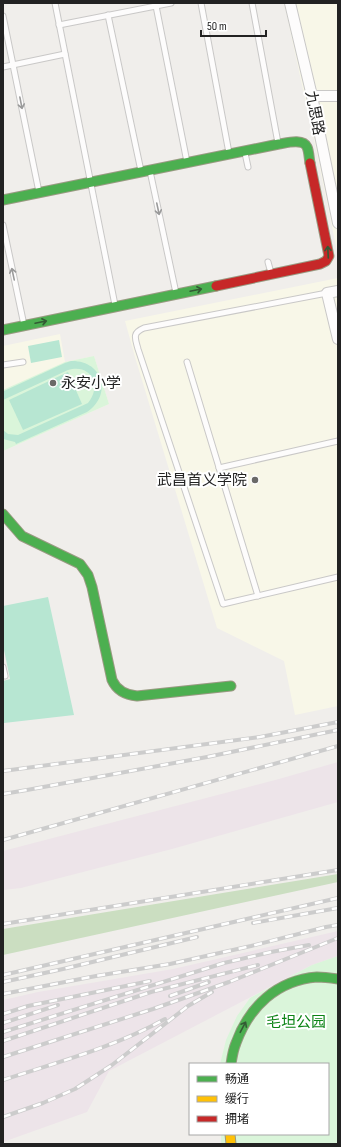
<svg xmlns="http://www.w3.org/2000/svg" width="341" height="1147" viewBox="0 0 341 1147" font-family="'Sofia Sans Condensed','Noto Sans SC',sans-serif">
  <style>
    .industrial { fill: #ede4e9 }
    .education { fill: #f8f7e8 }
    .forest { fill: #cbdec1 }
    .park { fill: #daf5da }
    .pitch { fill: #b7e6d2 }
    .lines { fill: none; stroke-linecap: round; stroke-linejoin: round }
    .lane-casing { stroke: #c9c8c7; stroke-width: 7 }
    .street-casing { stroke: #c9c8c7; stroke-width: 12 }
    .fast-casing { stroke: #999a82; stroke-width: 11 }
    .slow-casing { stroke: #999a82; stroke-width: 11 }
    .jam-casing { stroke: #999a82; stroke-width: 11 }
    .lane { stroke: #fdfcfc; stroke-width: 5 }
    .street { stroke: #fdfcfc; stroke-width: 10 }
    .fast { stroke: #4caf50; stroke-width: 9 }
    .slow { stroke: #ffc107; stroke-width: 9 }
    .jam { stroke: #c62828; stroke-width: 9 }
    .rail-casing { stroke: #ccc; stroke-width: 4 }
    .rail { stroke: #fff; stroke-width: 2.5; stroke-dasharray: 8; stroke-linecap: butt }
    .oneway { stroke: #9a9a9a }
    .oneway2 { stroke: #335a34 }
    .poi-dot { fill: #6a6968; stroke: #fff; stroke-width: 1.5 }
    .labels { text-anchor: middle; stroke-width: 4; stroke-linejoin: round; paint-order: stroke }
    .street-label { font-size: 15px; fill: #222; stroke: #fff }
    .poi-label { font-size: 15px; fill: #222; stroke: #fff; text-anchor: start }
    .park-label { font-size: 15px; fill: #0c8416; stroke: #fff }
  </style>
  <rect width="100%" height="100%" fill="#f0eeeb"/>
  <!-- industrial -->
  <g class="industrial">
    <path d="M338 762V802L172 849 21 888 3 890V851L279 779Z"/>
    <path d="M338 931V956L312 965 109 1071 87 1112 3 1142V1000L38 992 173 969Z"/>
  </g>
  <!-- education -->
  <g class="education">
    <path d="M284 3H338V256L313 135Z"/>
    <path d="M338 278V706L295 715 284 661 217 628 135 357 125 321Z"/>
    <path d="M60 334 65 362 94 356 109 404 3 451V346Z"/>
  </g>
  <!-- forest -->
  <path class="forest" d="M338 874V882L3 955V929Z"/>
  <!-- park -->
  <g class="park">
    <path d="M94 356 109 404 3 451V390L65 362Z"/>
    <path d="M338 956V1144H221V1134H328V1064H220L226 1040 237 1016 250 998 312 965Z"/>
  </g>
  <!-- pitch -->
  <g class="pitch">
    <path d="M59 340 62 357 31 363 28 346Z"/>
    <path d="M71 361C103 360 113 395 87 412L16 444 15 442 3 439V430L8 434 18 435 88 403C103 385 90 363 68 370L3 400 4 391 65 363Z"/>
    <path d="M68 372 82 404 23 430 9 400Z"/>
    <path d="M48 597 74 715 4 723 3 718V681L10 679 3 645V606Z"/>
  </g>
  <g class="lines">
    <!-- lane casing -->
    <g class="lane-casing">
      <g id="lane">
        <path d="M55 3 115 305"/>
        <path d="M201 3 229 153"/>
        <path d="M252 3 278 143"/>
        <path d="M156 6 187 162"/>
        <path d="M108 15 141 171"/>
        <path d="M3 16 39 192"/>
        <path d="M59 25 171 3"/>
        <path d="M3 67 65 54"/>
        <path d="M245 153 248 167"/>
        <path d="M150 171 176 293"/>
        <path d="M3 225 24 325"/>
        <path d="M268 262 271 273"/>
        <path d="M327 293 144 328C132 333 135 338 138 349L223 604 338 577"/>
        <path d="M187 362 258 596"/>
        <path d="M3 365 23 362"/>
        <path d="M219 468 338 441"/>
        <path d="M3 667 5 676"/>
      </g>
    </g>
    <!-- street casing -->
    <g class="street-casing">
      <g id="street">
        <path d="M290 3 312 96 338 223"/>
        <path d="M312 96H338"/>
        <path d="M338 291 327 293 338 339"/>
      </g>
    </g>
    <!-- fast casing -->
    <g class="fast-casing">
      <g id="fast">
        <path d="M3 200 279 144C286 143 303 138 307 147 309 151 309 158 310 163"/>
        <path d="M3 330 216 286"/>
        <path d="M3 514 22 536 80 564 88 575 92 587 112 680C117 691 126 695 137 696L231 686"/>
        <path d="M231 1064C232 1057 233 1050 236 1043 249 1007 277 980 317 977 323 977 331 978 338 979"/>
      </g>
    </g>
    <!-- slow casing -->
    <g class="slow-casing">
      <path id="slow" d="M230 1134 231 1144"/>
    </g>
    <!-- jam casing -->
    <g class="jam-casing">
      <path id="jam" d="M216 286 320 264 326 261 329 256 310 163"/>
    </g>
    <!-- lane -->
    <use href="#lane" class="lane"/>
    <!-- street -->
    <use href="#street" class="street"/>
    <!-- fast -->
    <use href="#fast" class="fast"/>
    <!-- slow -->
    <use href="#slow" class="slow"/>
    <!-- jam -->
    <use href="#jam" class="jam"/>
    <!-- rail casing -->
    <g class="rail-casing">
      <g id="rail">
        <path d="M3 771 260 737 338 722"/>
        <path d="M3 794 27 790 207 757 338 730"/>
        <path d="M3 840 338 746"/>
        <path d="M253 923 338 908"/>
        <path d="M3 924 338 870"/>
        <path d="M3 975 338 898"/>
        <path d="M3 982 63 969 197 937"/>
        <path d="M3 994 96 976 170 964 251 946 326 927 338 925"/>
        <path d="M170 996 209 982"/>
        <path d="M3 1014 28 1006 150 981"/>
        <path d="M3 1023 58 1005"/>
        <path d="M3 1032 224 963 271 952 309 945"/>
        <path d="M3 1041 151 992 258 965"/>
        <path d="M3 1057 153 1009 229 982 338 938"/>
        <path d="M3 1080C58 1062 115 1047 165 1019"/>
        <path d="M3 1117 43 1103 75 1089 112 1065 188 1006 212 992"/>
      </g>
    </g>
    <!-- rail -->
    <use href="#rail" class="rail"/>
  </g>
  <!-- one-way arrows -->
  <defs><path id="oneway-shaft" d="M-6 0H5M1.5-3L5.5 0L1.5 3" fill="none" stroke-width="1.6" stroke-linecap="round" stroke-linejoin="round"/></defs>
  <g class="oneway">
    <use href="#oneway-shaft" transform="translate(21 103) rotate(79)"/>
    <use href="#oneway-shaft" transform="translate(158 209) rotate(78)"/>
    <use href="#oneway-shaft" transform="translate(13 274) rotate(-102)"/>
  </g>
  <g class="oneway2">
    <use href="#oneway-shaft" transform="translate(328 252) rotate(-93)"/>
    <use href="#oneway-shaft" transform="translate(196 290) rotate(-12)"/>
    <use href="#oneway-shaft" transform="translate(41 322) rotate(-12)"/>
    <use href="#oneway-shaft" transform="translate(243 1027) rotate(-62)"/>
  </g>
  <!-- markers -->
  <g class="poi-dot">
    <circle cx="53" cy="383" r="4"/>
    <circle cx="255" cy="480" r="4"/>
  </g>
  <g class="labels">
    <!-- street labels -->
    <g class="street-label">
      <text transform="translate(315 113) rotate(79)" y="5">九思路</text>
    </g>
    <!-- poi labels -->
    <g class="poi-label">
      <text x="61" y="388">永安小学</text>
      <text x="247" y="485" text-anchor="end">武昌首义学院</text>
    </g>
    <!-- park labels -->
    <g class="park-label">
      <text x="296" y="1027">毛坦公园</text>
    </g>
  </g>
  <!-- border -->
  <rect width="341" height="1147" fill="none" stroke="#222222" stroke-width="8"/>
  <!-- legend -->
  <rect x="189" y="1063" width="140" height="72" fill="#ffffff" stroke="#a7a7a7"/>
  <rect x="197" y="1076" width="20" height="6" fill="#4caf50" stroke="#a7a7a7"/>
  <text x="225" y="1083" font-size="12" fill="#222222">畅通</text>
  <rect x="197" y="1096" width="20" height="6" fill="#ffc107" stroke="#a7a7a7"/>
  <text x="225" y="1103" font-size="12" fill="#222222">缓行</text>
  <rect x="197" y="1116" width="20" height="6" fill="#c62828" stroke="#a7a7a7"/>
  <text x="225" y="1123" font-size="12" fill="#222222">拥堵</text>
  <!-- scale -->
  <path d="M201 30v6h65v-6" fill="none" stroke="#222222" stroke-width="2"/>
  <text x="207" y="30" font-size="12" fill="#222222" stroke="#ffffff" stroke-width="3" paint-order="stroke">50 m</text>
</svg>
